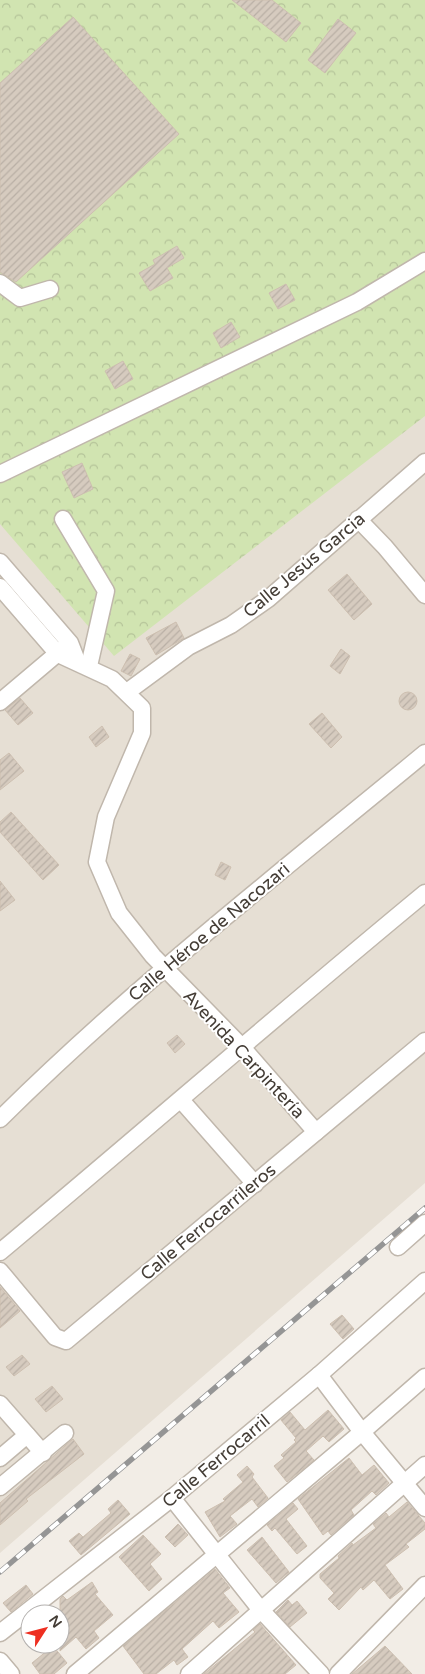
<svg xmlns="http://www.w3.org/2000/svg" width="425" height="1674" viewBox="0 0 425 1674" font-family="'Varela Round',sans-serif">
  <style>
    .residential { fill: #e6dfd4 }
    .park { fill: url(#park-crowns) }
    .building { fill: url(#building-hatch); stroke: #cdbfb0 }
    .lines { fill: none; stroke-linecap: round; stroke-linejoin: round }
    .minor-casing { stroke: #c0b7ac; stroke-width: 19 }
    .minor { stroke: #fff; stroke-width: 16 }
    .rail-casing { stroke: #959595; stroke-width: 5.5 }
    .rail { stroke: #fff; stroke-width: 4; stroke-dasharray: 11; stroke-linecap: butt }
    .labels { text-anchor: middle; stroke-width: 4; stroke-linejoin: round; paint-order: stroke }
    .street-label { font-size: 18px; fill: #443d36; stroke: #fff }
  </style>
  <defs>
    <pattern id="park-crowns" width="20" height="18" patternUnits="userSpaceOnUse" patternTransform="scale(1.25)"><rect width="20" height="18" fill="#d1e4b1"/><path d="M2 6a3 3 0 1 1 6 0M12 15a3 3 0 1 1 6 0" fill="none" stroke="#b5c499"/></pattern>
    <pattern id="building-hatch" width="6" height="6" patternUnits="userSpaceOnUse" patternTransform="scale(1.25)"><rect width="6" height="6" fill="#d6cbbf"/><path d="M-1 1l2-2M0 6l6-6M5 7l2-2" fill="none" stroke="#b9afa5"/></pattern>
  </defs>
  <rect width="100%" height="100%" fill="#f2ede6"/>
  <!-- residential -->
  <path class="residential" d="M0 0H425V1183L0 1553Z"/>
  <!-- park -->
  <path class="park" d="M0 0H425V416L114 656 0 524Z"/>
  <!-- building -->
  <g class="building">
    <path d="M232 0H272L301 23 286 42Z"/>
    <path d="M73 17 179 134 16 282 0 272V83Z"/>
    <path d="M338 19 356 33 325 73 308 60Z"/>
    <path d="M177 246 184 258 167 268 173 278 150 291 139 273 155 264 153 260Z"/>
    <path d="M286 284 295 300 278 309 269 293Z"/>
    <path d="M231 322 240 337 221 348 213 333Z"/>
    <path d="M123 361 133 379 115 389 105 371Z"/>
    <path d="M82 463 93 489 74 498 62 472Z"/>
    <path d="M347 574 372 604 354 620 328 590Z"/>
    <path d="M176 622 184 638 156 655 146 638Z"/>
    <path d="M341 649 350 656 340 674 330 666Z"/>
    <path d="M130 654 140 659 131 676 121 671Z"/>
    <circle cx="408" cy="701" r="9"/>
    <path d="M20 698 33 713 18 725 5 710Z"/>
    <path d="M322 713 342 737 331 748 309 724Z"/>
    <path d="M102 726 109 737 96 747 89 737Z"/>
    <path d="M9 753 24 771 0 790V760Z"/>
    <path d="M11 812 59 865 43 880 0 832V822Z"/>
    <path d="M221 862 231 867 225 880 215 875Z"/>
    <path d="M0 881 15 900 0 911Z"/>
    <path d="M177 1035 185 1044 175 1053 167 1043Z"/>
    <path d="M0 1287 20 1311 0 1328Z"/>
    <path d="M342 1315 354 1329 343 1339 330 1324Z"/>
    <path d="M22 1355 30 1364 14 1376 6 1367Z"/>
    <path d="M52 1386 63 1399 46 1412 35 1399Z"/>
    <path d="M328 1410 344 1429 329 1442 323 1436 306 1451 314 1460 287 1482 274 1466 284 1458 281 1455 296 1442 294 1440 296 1438 281 1420 290 1412 305 1430Z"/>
    <path d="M73 1439 84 1454 26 1499 28 1501 0 1525V1503Z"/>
    <path d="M349 1458 362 1475 374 1465 389 1483 376 1495 372 1491 351 1510 354 1515 331 1535 328 1531 323 1535 298 1499Z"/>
    <path d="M247 1466 254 1474 252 1477 268 1498 258 1507 252 1499 230 1516 237 1524 220 1537 205 1512 225 1501 223 1499 243 1482 237 1475Z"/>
    <path d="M118 1500 130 1514 81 1555 69 1541 79 1533 83 1537 111 1513 108 1509Z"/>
    <path d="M407 1502 425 1523V1529L406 1544 409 1547 385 1565 403 1589 390 1599 374 1580 363 1590 361 1587 339 1610 328 1599 334 1593 320 1578V1574L339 1558 338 1556 352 1543 353 1545 376 1528 373 1524 386 1513 389 1517Z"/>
    <path d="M293 1503 298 1509 286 1519 307 1546 297 1554 275 1528 272 1531 267 1525Z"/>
    <path d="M178 1524 188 1535 175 1547 165 1537Z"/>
    <path d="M143 1535 161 1554 150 1564 162 1579 149 1591 119 1557Z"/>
    <path d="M262 1537 289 1572 276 1583 247 1550Z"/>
    <path d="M215 1569 230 1588 223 1593 239 1612 219 1628 213 1621 182 1649 188 1657 177 1665 174 1660 156 1674H144L123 1646Z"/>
    <path d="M92 1582 98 1592 95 1594 113 1615 94 1631 99 1638 86 1649 76 1637 60 1651V1599L63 1596 67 1600Z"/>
    <path d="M26 1585 33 1594 11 1612 3 1603Z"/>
    <path d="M288 1600 292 1605 297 1601 307 1613 290 1627 276 1612Z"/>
    <path d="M260 1624 296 1665 285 1674H204L255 1632 253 1630Z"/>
    <path d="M53 1646 67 1663 54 1674H40L32 1663Z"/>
    <path d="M385 1646 412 1674H352Z"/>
  </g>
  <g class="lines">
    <!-- minor casing -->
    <g class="minor-casing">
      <g id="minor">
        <path d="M0 283 20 298 50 289"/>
        <path d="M0 474 357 302 425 261"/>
        <path d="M63 519 106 591 89 666"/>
        <path d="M358 519 385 547 425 595"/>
        <path d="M0 562 70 643 77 661"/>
        <path d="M0 587 58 654 112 679 142 708V733L106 817 97 862 119 913 153 956 241 1046 316 1132"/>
        <path d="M127 692 188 647 231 625 268 599 425 462"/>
        <path d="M0 702 65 647"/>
        <path d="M181 1100 255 1184"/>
        <path d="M0 1119C133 987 281 872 425 753"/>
        <path d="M398 1247 425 1223"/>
        <path d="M0 1252C142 1133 282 1011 425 893"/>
        <path d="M0 1271 55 1337 66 1341 425 1041"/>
        <path d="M319 1375 362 1432 425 1508"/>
        <path d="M0 1404 43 1453"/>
        <path d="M0 1458 27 1435"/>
        <path d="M0 1487 65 1433"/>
        <path d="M172 1498 260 1609 321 1674"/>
        <path d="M0 1633 172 1498 319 1375 425 1281"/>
        <path d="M0 1661 11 1674"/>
        <path d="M75 1674 362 1432 425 1377"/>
        <path d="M189 1674 425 1465"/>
        <path d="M338 1674 425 1585"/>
      </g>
    </g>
    <!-- minor -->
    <use href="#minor" class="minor"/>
    <!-- rail casing -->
    <g class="rail-casing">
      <path id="rail" d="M0 1572 425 1208"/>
    </g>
    <!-- rail -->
    <use href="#rail" class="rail"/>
  </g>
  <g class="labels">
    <!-- street labels -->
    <g class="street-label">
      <text transform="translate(304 565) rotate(-40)" y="6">Calle Jesús Garcia</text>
      <text transform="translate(209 932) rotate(-40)" y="6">Calle Héroe de Nacozari</text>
      <text transform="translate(244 1054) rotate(47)" y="6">Avenida Carpintería</text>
      <text transform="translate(208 1222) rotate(-40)" y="6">Calle Ferrocarrileros</text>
      <text transform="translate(216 1461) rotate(-40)" y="6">Calle Ferrocarril</text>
    </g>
  </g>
  <!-- north arrow -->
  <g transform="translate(45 1629) rotate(54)"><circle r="24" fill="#ffffff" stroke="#b4b1af"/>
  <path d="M0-4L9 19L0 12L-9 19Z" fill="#ee2f21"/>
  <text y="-8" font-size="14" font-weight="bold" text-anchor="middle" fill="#443d36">N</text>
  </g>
</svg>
